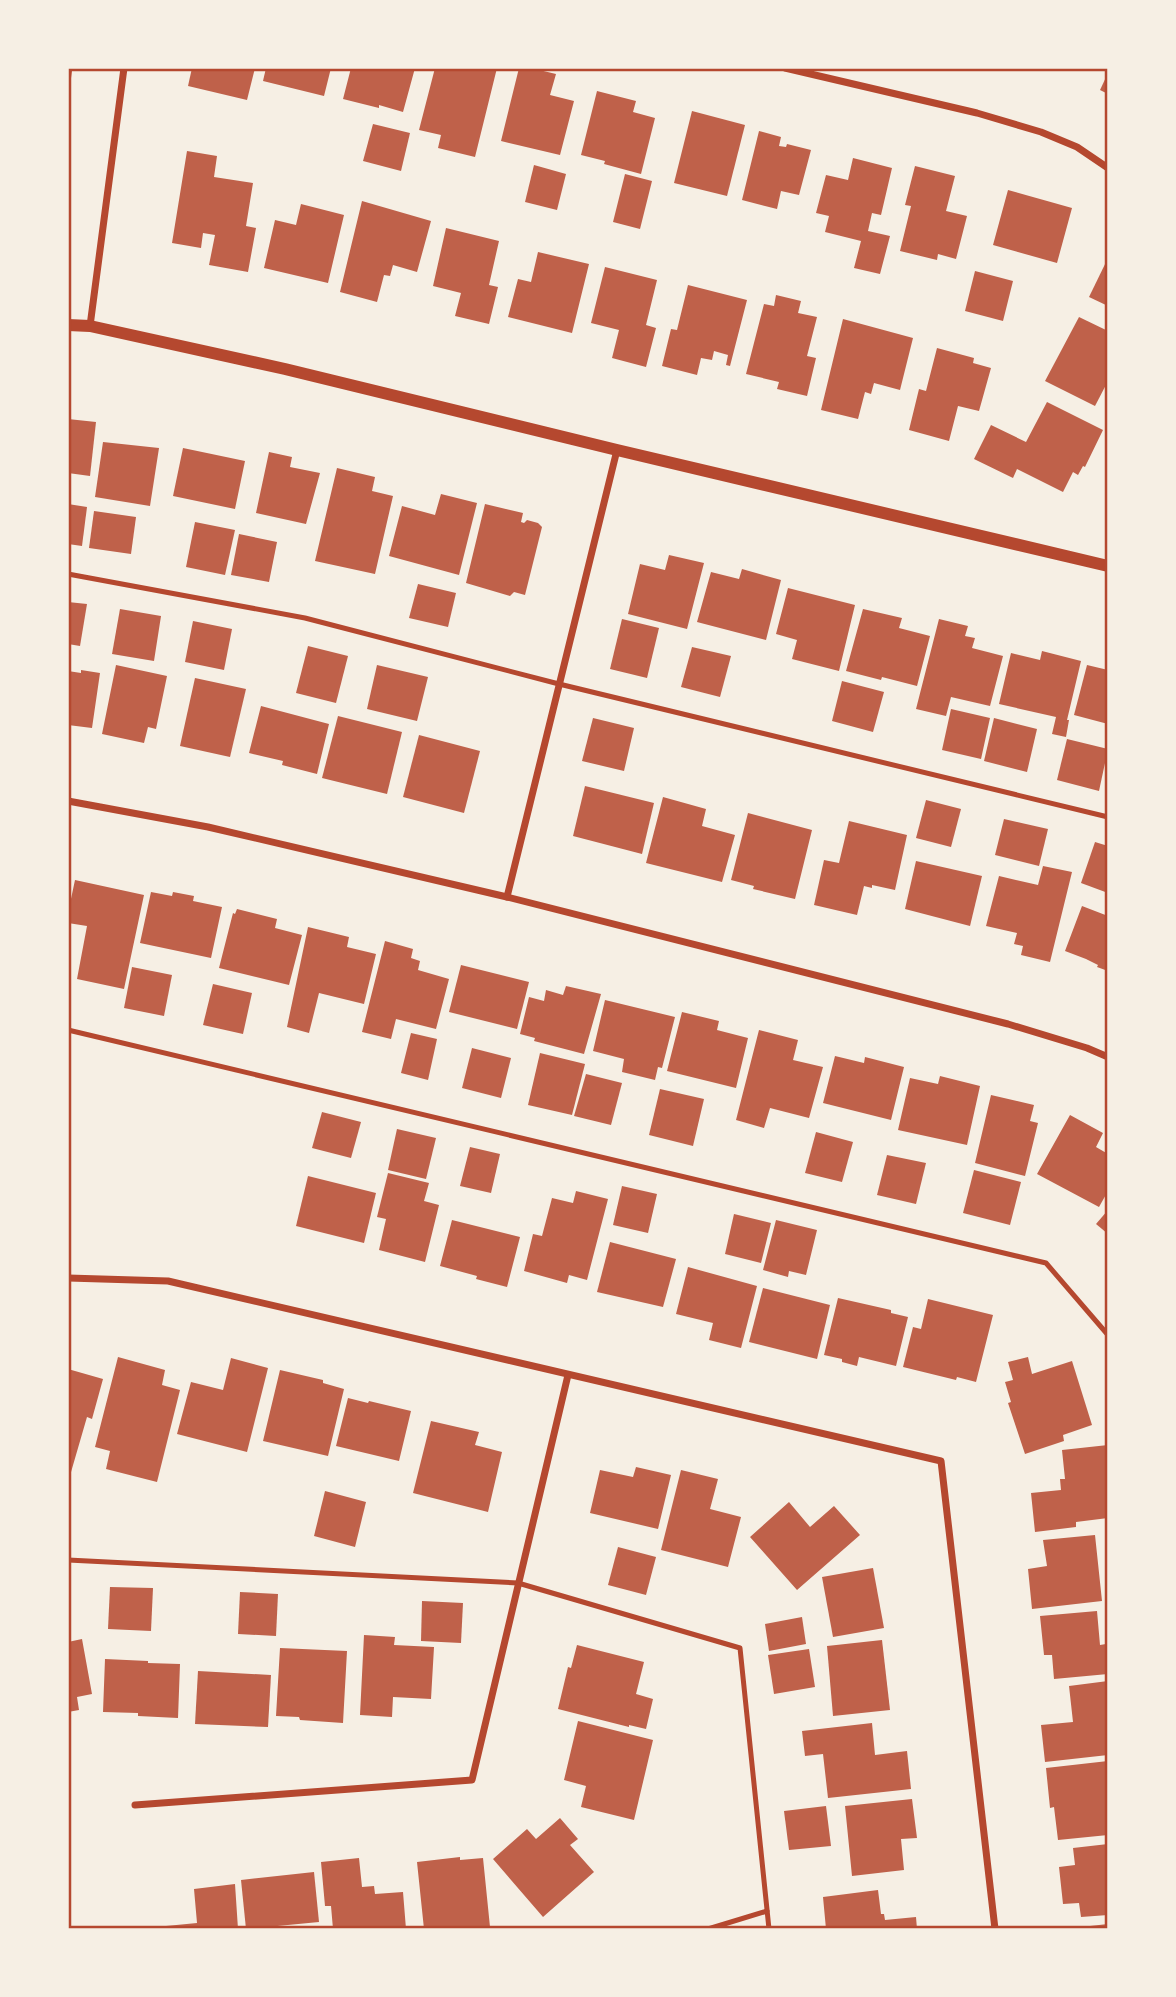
<svg xmlns="http://www.w3.org/2000/svg" width="1176" height="1997" viewBox="0 0 1176 1997" font-family="Montserrat,sans-serif">
  <style>
    .building { fill: #bf614a }
    .lines { fill: none; stroke-linecap: round; stroke-linejoin: round }
    .path { stroke: #b5482f; stroke-width: 4.5 }
    .service { stroke: #b5482f; stroke-width: 5 }
    .minor { stroke: #b5482f; stroke-width: 7 }
    .tertiary { stroke: #b5482f; stroke-width: 12 }
    .neatline { fill: none; stroke: #b5482f; stroke-width: 2.5 }
  </style>
  <rect width="100%" height="100%" fill="#f6efe4"/>
  <!-- building -->
  <g class="building">
    <path d="M192 68H255L247 100 188 86Z"/>
    <path d="M266 68H331L324 96 263 81Z"/>
    <path d="M351 68H415L403 112 379 105V108L343 99Z"/>
    <path d="M435 68H497L475 157 438 148 441 135 419 130Z"/>
    <path d="M519 68H531L556 74 550 95 574 101 560 155 501 141Z"/>
    <path d="M1108 73V94L1100 90Z"/>
    <path d="M597 91 636 101 633 112 655 118 641 174 604 164 605 161 581 155Z"/>
    <path d="M692 111 745 125 727 196 674 183Z"/>
    <path d="M373 124 410 133 401 171 363 161Z"/>
    <path d="M759 131 781 137 779 146 786 147 787 144 811 150 799 195 781 191 777 209 742 200Z"/>
    <path d="M187 151 217 156 214 177 253 183 246 226 256 228 248 272 209 265 215 235 203 233 201 248 172 243Z"/>
    <path d="M853 158 892 168 881 215 872 213 868 231 890 236 880 274 854 268 861 241 825 232 829 216 816 213 826 175 848 180Z"/>
    <path d="M534 165 566 174 557 210 525 202Z"/>
    <path d="M915 166 955 176 946 211 967 216 956 259 938 254 937 260 900 251 911 206 905 205Z"/>
    <path d="M625 174 652 181 640 229 613 222Z"/>
    <path d="M1008 190 1072 208 1057 263 993 245Z"/>
    <path d="M362 201 431 221 417 272 393 265 390 276 384 275 377 302 340 292Z"/>
    <path d="M301 204 344 215 328 283 264 268 275 220 296 225Z"/>
    <path d="M446 228 499 241 489 285 498 287 489 324 455 316 461 293 433 286Z"/>
    <path d="M538 252 589 264 572 333 508 317 518 279 531 282Z"/>
    <path d="M1108 258V306L1089 297Z"/>
    <path d="M605 267 657 280 646 325 656 328 646 367 612 358 619 330 591 323Z"/>
    <path d="M975 271 1013 281 1003 321 965 311Z"/>
    <path d="M688 285 747 300 730 366 726 365 728 355 714 351 712 360 701 358 697 375 662 366 671 329 677 330Z"/>
    <path d="M776 295 801 301 798 313 817 317 807 356 816 358 807 396 777 389 779 382 746 374 764 304 774 306Z"/>
    <path d="M1079 317 1108 331V381L1095 406 1045 381Z"/>
    <path d="M843 319 913 338 900 390 874 383 871 394 865 392 858 419 821 410Z"/>
    <path d="M937 348 974 358 973 363 991 368 979 411 958 406 949 441 909 430 919 389 926 391Z"/>
    <path d="M1047 402 1103 430 1085 467 1083 466 1078 475 1073 472 1063 492 1017 469 1013 478 974 459 991 425 1026 442Z"/>
    <path d="M68 419 96 422 90 476 68 473Z"/>
    <path d="M103 442 159 448 150 506 95 497Z"/>
    <path d="M183 448 245 461 235 509 173 496Z"/>
    <path d="M269 452 292 457 290 467 320 473 306 524 256 513Z"/>
    <path d="M337 468 375 477 372 491 393 496 375 574 315 561Z"/>
    <path d="M441 494 477 503 459 575 389 556 402 506 435 515Z"/>
    <path d="M68 504 87 507 82 546 68 544Z"/>
    <path d="M485 504 523 513 521 522 524 523 527 520 538 523 542 527 525 595 514 592 510 596 466 583Z"/>
    <path d="M94 511 136 517 131 554 89 548Z"/>
    <path d="M195 522 235 530 225 575 186 567Z"/>
    <path d="M239 534 277 542 269 582 231 575Z"/>
    <path d="M669 555 704 563 687 629 628 614 640 564 665 570Z"/>
    <path d="M742 569 781 580 766 640 697 622 711 572 739 579Z"/>
    <path d="M418 584 456 593 448 627 409 618Z"/>
    <path d="M788 588 855 605 839 671 792 659 797 640 776 634Z"/>
    <path d="M68 602 87 604 80 646 68 644Z"/>
    <path d="M120 609 161 616 154 661 112 654Z"/>
    <path d="M863 609 902 618 899 628 930 636 917 686 882 677 881 680 846 671Z"/>
    <path d="M622 619 659 628 647 678 610 669Z"/>
    <path d="M939 619 968 626 965 636 975 638 972 648 1003 656 990 706 951 697 946 716 916 709Z"/>
    <path d="M193 621 232 629 224 670 185 662Z"/>
    <path d="M308 646 348 656 336 703 296 693Z"/>
    <path d="M692 647 731 656 720 697 681 687Z"/>
    <path d="M1042 651 1081 661 1067 720H1069L1066 737 1052 734 1056 717 999 704 1011 653 1040 660Z"/>
    <path d="M116 665 167 676 156 729 148 727 144 743 102 734Z"/>
    <path d="M377 665 428 677 417 721 367 709Z"/>
    <path d="M1087 665 1108 670V724L1074 715Z"/>
    <path d="M81 670 100 673 92 728 68 725V671L81 673Z"/>
    <path d="M195 678 246 689 230 757 180 746Z"/>
    <path d="M842 681 884 692 873 732 832 721Z"/>
    <path d="M261 706 329 724 317 774 282 765 283 761 249 753Z"/>
    <path d="M951 709 990 718 981 759 942 750Z"/>
    <path d="M338 716 402 732 387 794 322 778Z"/>
    <path d="M593 718 634 728 624 771 582 761Z"/>
    <path d="M994 718 1037 729 1027 772 984 761Z"/>
    <path d="M419 735 480 751 464 813 403 797Z"/>
    <path d="M1067 739 1108 749 1099 791 1057 780Z"/>
    <path d="M585 786 654 803 642 854 573 836Z"/>
    <path d="M663 797 706 809 702 826 735 835 722 882 646 863Z"/>
    <path d="M926 800 961 809 951 847 916 838Z"/>
    <path d="M748 813 812 830 795 899 753 889 754 886 731 880Z"/>
    <path d="M1004 819 1048 829 1039 866 995 855Z"/>
    <path d="M849 821 907 835 895 890 872 885V888L864 886 857 915 814 905 824 860 839 863Z"/>
    <path d="M1095 842 1108 846V893L1081 883Z"/>
    <path d="M916 861 982 876 970 926 905 909Z"/>
    <path d="M1043 866 1072 872 1050 962 1021 955 1023 946 1014 944 1017 933 986 926 999 876 1038 885Z"/>
    <path d="M75 880 144 895 124 989 77 979 87 926 68 923V913Z"/>
    <path d="M151 892 172 896 173 892 194 896 193 901 222 907 211 958 140 943Z"/>
    <path d="M1082 906 1108 916V971L1097 967 1098 965 1086 959 1065 951Z"/>
    <path d="M237 909 277 919 275 928 302 935 289 985 219 968 233 913 235 914Z"/>
    <path d="M308 927 349 937 347 947 376 954 364 1004 319 993 309 1033 287 1027Z"/>
    <path d="M385 941 413 949 411 958 420 961 418 970 449 979 436 1029 396 1019 391 1039 362 1032Z"/>
    <path d="M461 965 529 982 517 1029 449 1012Z"/>
    <path d="M132 967 172 975 164 1016 124 1008Z"/>
    <path d="M213 984 252 993 243 1034 203 1025Z"/>
    <path d="M566 986 601 994 584 1054 534 1041 535 1038 520 1034 529 997 544 1001 546 990 563 995Z"/>
    <path d="M605 1000 675 1017 662 1068 658 1067 655 1080 622 1072 624 1059 593 1051Z"/>
    <path d="M682 1012 719 1021 717 1030 748 1038 736 1088 667 1071Z"/>
    <path d="M759 1030 798 1040 793 1060 823 1067 809 1118 770 1108 764 1128 736 1120Z"/>
    <path d="M411 1033 437 1039 428 1080 401 1073Z"/>
    <path d="M472 1048 511 1058 501 1098 462 1088Z"/>
    <path d="M540 1053 585 1064 572 1115 528 1105Z"/>
    <path d="M835 1056 864 1063 865 1057 904 1067 891 1120 823 1103Z"/>
    <path d="M586 1074 622 1083 611 1125 574 1116Z"/>
    <path d="M940 1076 980 1086 967 1145 898 1130 910 1078 938 1084Z"/>
    <path d="M660 1089 704 1099 693 1146 649 1135Z"/>
    <path d="M991 1095 1034 1105 1030 1121 1038 1123 1025 1176 975 1163Z"/>
    <path d="M322 1112 361 1122 351 1158 312 1148Z"/>
    <path d="M1070 1115 1103 1133 1096 1147 1108 1154V1191L1099 1207 1037 1174Z"/>
    <path d="M397 1129 436 1138 426 1179 388 1170Z"/>
    <path d="M816 1132 853 1142 842 1182 805 1173Z"/>
    <path d="M470 1147 500 1154 491 1193 460 1186Z"/>
    <path d="M887 1155 926 1163 916 1204 877 1195Z"/>
    <path d="M974 1170 1021 1182 1010 1225 963 1213Z"/>
    <path d="M388 1173 429 1183 424 1201 439 1205 425 1262 379 1250 386 1219 377 1217Z"/>
    <path d="M308 1176 376 1193 364 1243 296 1226Z"/>
    <path d="M622 1186 657 1194 648 1233 613 1225Z"/>
    <path d="M576 1191 608 1199 587 1280 569 1275 567 1283 524 1271 533 1234 542 1236 552 1198 573 1203Z"/>
    <path d="M1108 1210V1234L1096 1224Z"/>
    <path d="M734 1214 771 1223 761 1263 725 1254Z"/>
    <path d="M452 1220 520 1237 507 1287 476 1279 477 1276 440 1266Z"/>
    <path d="M776 1220 817 1230 806 1275 789 1271 788 1277 763 1270Z"/>
    <path d="M610 1242 676 1259 663 1307 597 1292Z"/>
    <path d="M688 1267 757 1286 741 1348 709 1340 713 1323 676 1314Z"/>
    <path d="M763 1288 830 1305 817 1359 749 1342Z"/>
    <path d="M838 1298 891 1310V1313L908 1317 896 1366 859 1357 857 1366 842 1362V1359L824 1355Z"/>
    <path d="M928 1299 993 1315 976 1382 957 1377 956 1380 903 1367 913 1327 921 1329Z"/>
    <path d="M118 1357 165 1370 162 1385 180 1390 157 1482 106 1469 110 1451 95 1447Z"/>
    <path d="M1028 1357 1032 1374 1072 1361 1092 1425 1063 1435 1064 1441 1025 1454 1008 1403 1011 1402 1005 1382 1013 1380 1008 1362Z"/>
    <path d="M231 1358 268 1368 247 1452 177 1434 191 1382 223 1390Z"/>
    <path d="M68 1369 103 1379 92 1419 87 1417 69 1479Z"/>
    <path d="M280 1370 323 1380V1383L344 1389 328 1456 263 1441Z"/>
    <path d="M348 1398 368 1403 369 1401 411 1411 399 1461 336 1446Z"/>
    <path d="M431 1421 479 1432 475 1445 502 1452 488 1512 413 1493Z"/>
    <path d="M1108 1445V1518L1076 1522V1527L1035 1532 1031 1493 1061 1490 1060 1479H1065L1062 1450Z"/>
    <path d="M636 1467 671 1475 658 1529 590 1513 600 1470 633 1477Z"/>
    <path d="M681 1470 718 1479 710 1509 741 1517 728 1567 661 1550Z"/>
    <path d="M325 1491 366 1502 355 1547 314 1536Z"/>
    <path d="M789 1502 810 1527 834 1506 860 1535 797 1590 750 1537Z"/>
    <path d="M1095 1535 1102 1601 1032 1609 1028 1569 1047 1566 1043 1540Z"/>
    <path d="M618 1547 656 1557 646 1595 608 1585Z"/>
    <path d="M873 1568 884 1628 833 1637 822 1577Z"/>
    <path d="M110 1587 153 1588 151 1631 108 1629Z"/>
    <path d="M240 1592 278 1594 276 1636 238 1634Z"/>
    <path d="M422 1601 463 1603 461 1643 421 1641Z"/>
    <path d="M1097 1611 1100 1645 1106 1644 1108 1674 1054 1679 1052 1655H1044L1040 1616Z"/>
    <path d="M802 1617 806 1644 769 1651 765 1624Z"/>
    <path d="M364 1635 395 1637 394 1645 434 1647 431 1699 393 1697 392 1717 360 1715Z"/>
    <path d="M82 1639 92 1694 77 1697 79 1710 68 1712V1642Z"/>
    <path d="M882 1640 890 1710 833 1716 827 1646Z"/>
    <path d="M577 1645 644 1662 636 1694 653 1699 646 1729 629 1725V1727L558 1709 568 1667 571 1668Z"/>
    <path d="M280 1648 347 1651 343 1723 300 1720 299 1717 276 1716Z"/>
    <path d="M809 1649 815 1687 774 1694 768 1655Z"/>
    <path d="M105 1659 148 1661V1663L180 1664 178 1718 138 1716V1713L103 1712Z"/>
    <path d="M198 1671 271 1675 268 1727 195 1724Z"/>
    <path d="M1108 1681V1755L1045 1762 1041 1725 1073 1722 1069 1686Z"/>
    <path d="M578 1721 653 1740 634 1820 581 1807 586 1786 564 1780Z"/>
    <path d="M872 1723 875 1755 907 1751 911 1789 828 1798 823 1754 805 1756 802 1731Z"/>
    <path d="M1108 1761V1835L1058 1840 1054 1807 1050 1808 1046 1768Z"/>
    <path d="M912 1799 917 1838 901 1839 904 1870 852 1876 845 1806Z"/>
    <path d="M826 1806 831 1846 789 1850 784 1811Z"/>
    <path d="M560 1818 578 1839 570 1845 594 1872 543 1917 493 1859 527 1829 536 1839Z"/>
    <path d="M1108 1844V1915L1081 1917 1079 1903 1063 1904 1059 1867 1075 1865 1073 1848Z"/>
    <path d="M460 1857V1860L483 1858 490 1927 472 1929H424L417 1862Z"/>
    <path d="M359 1858 362 1887 374 1886 375 1894 403 1892 406 1929H333L331 1906H325L321 1862Z"/>
    <path d="M314 1872 319 1922 246 1929 241 1880Z"/>
    <path d="M235 1884 238 1929H166V1926L197 1923 194 1889Z"/>
    <path d="M878 1890 881 1914H884L885 1920 916 1917 917 1929H826L823 1897Z"/>
    <path d="M1108 1924V1929H1081V1927Z"/>
  </g>
  <g class="lines">
    <!-- path -->
    <path class="path" d="M68 84 70 68"/>
    <!-- service -->
    <g class="service">
      <path d="M68 574 305 618 559 684 1108 817"/>
      <path d="M68 1030 1046 1263 1108 1335"/>
      <path d="M68 1560 518 1583 740 1648 769 1929"/>
      <path d="M708 1929 767 1911"/>
    </g>
    <!-- minor -->
    <g class="minor">
      <path d="M785 68 977 113 1041 132 1077 147 1108 168"/>
      <path d="M90 326 124 68"/>
      <path d="M68 801 208 827 507 897 1008 1024 1087 1048 1108 1057"/>
      <path d="M507 897 617 450"/>
      <path d="M68 1278 168 1281 941 1461 995 1929"/>
      <path d="M135 1805 472 1780 568 1375"/>
    </g>
    <!-- tertiary -->
    <path class="tertiary" d="M68 325 90 326 285 369 617 450 1108 566"/>
  </g>
  <!-- border -->
  <rect width="1176" height="1997" fill="none" stroke="#f6efe4" stroke-width="140"/>
  <rect x="70" y="70" width="1036" height="1857" class="neatline"/>
</svg>
